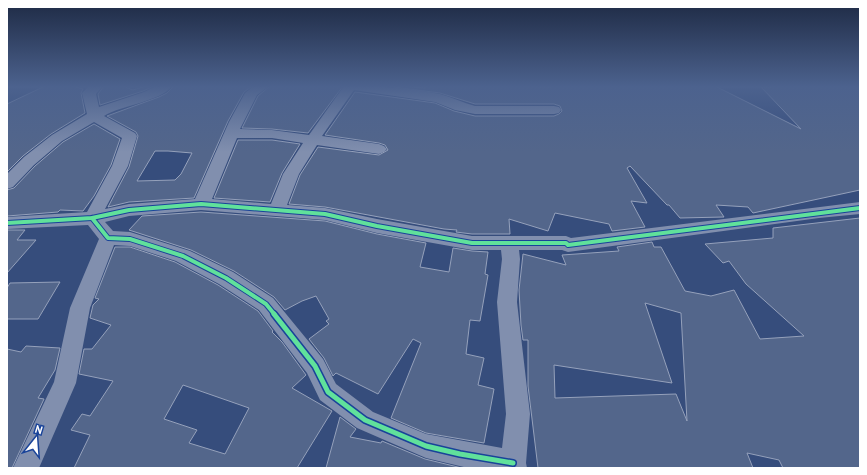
<svg xmlns="http://www.w3.org/2000/svg" width="867" height="475" viewBox="0 0 867 475" font-family="'PT Sans',sans-serif">
  <style>
    .building { fill: #53668b; stroke: #95a1bb; fill-rule: evenodd }
    .lines { fill: none; stroke-linecap: round; stroke-linejoin: round }
    .minor { fill: #818fae; fill-rule: evenodd }
    .cycleway-far1-casing { stroke: #194399; stroke-width: 6 }
    .cycleway-casing { stroke: #194399; stroke-width: 8 }
    .cycleway-far1 { stroke: #60e19b; stroke-width: 4 }
    .cycleway { stroke: #60e19b; stroke-width: 5 }
  </style>
  <rect width="100%" height="100%" fill="#364d7c"/>
  <!-- building -->
  <g class="building">
    <path d="M45 86H72L83 89 81 93 85 113 51 134 23 156 7 172V104Z"/>
    <path d="M104 86H123L133 90 146 86H154L143 91 100 105 98 94Z"/>
    <path d="M174 86H252L244 92 228 121 194 198 129 202 108 207 129 167 138 136 136 132 107 116 159 97 167 93ZM155 151H168L192 153 181 174 175 180 137 181Z"/>
    <path d="M270 86H343L308 133 272 129 242 128 258 96Z"/>
    <path d="M386 86H400L425 88 426 86 551 87V86H715L801 129 761 87H771L770 86H860V190L753 213 748 207 716 205 724 217 680 218 669 205H667L630 166 627 168 647 203 631 201 645 227 612 231 609 224 555 213 548 231 509 219 510 234H472L456 232 457 230 444 229 325 207 289 204 300 175 318 147 379 155 388 150 385 145 379 143 325 135 355 92 435 103 454 111 475 116H554L559 114 562 111 560 106 554 104H475L440 93Z"/>
    <path d="M94 124 120 139 111 165 94 196 83 211 60 210 58 212 7 216V190L14 188 35 166 63 142Z"/>
    <path d="M238 140H272L300 144 282 173 270 202 214 198Z"/>
    <path d="M201 212 325 221 377 234 426 243 420 267 449 272 453 248 472 251 488 252 485 274 488 275 480 321 470 320 466 354 484 358 478 385 494 389 484 443 426 433 391 418 421 343 413 339 378 394 336 373 333 376 324 358 309 339 329 324 326 321 329 319 316 296 302 301 285 310 274 297 234 271 191 250 129 230 142 216Z"/>
    <path d="M860 218V468H783L779 460 747 453 753 468H538L528 386V340H523L521 325 519 290 523 254 566 265 562 255 619 251 617 247 652 242 654 247H661L685 291 711 296 734 290 760 339 804 336 746 284 729 261 723 263 705 244 773 238V228ZM645 303 681 313 687 421 676 394 555 398 554 365 672 383Z"/>
    <path d="M7 230H25L17 240H36L7 273Z"/>
    <path d="M115 247H130L175 262 218 285 258 311 273 331 272 332 282 342 306 375 292 388 332 411 297 468H74L90 435 71 430 82 414 90 416 113 381 79 374 84 349H92L111 325 90 318 93 305 99 299 95 298ZM183 385 249 408 225 454 189 443 197 430 164 419Z"/>
    <path d="M60 282 38 319H7V288L10 283Z"/>
    <path d="M26 346 60 348 55 370 38 398 44 399 12 468H7V349L21 352Z"/>
    <path d="M340 417 356 429 350 437 381 443 382 441 425 459 462 468H326Z"/>
  </g>
  <g class="lines">
    <!-- minor -->
    <path class="minor" d="M89 86H103L96 94 99 107 144 92 156 86H172C160 102 121 105 104 116L135 133 137 136 128 166 105 209 129 204 195 199 229 122 245 93 254 86H269L257 95 240 129 272 130 309 135 344 86C376 86 409 87 440 94 452 97 463 103 475 106H554L559 107 561 110 559 113 554 114H475L455 110 435 102 354 90 322 136 379 144 384 146 387 149 384 152 379 154 317 145 299 174 287 205 325 208 377 219 472 236H566L571 238 860 202V214L819 218 568 252 562 250H519L520 259 517 302 530 414 526 463 527 468H468L426 458 357 428 320 400 307 373 259 310 219 284 176 261 130 246 114 245 90 308 76 383 39 468H13L54 382 70 308 99 239 88 225 7 229V217L87 212 112 166 122 138 94 122 62 141 34 165 13 187 7 189V174L24 157 52 135 87 114 82 93ZM237 138H272L303 143 283 174 271 204 212 199ZM201 210 325 220 377 233 472 250H501L502 259 497 302 506 414 502 448 426 434 373 412 336 384 323 359 273 298 233 272 190 251 130 232 113 231 105 222 129 216Z"/>
    <!-- cycleway-far1 casing -->
    <g class="cycleway-far1-casing">
      <g id="cycleway-far1">
        <path d="M92 218 108 238 130 239 183 256 226 278 266 304 275 315"/>
        <path d="M7 223 92 218 129 210 201 204 325 214 377 226 472 243H566L568 245 860 208"/>
      </g>
    </g>
    <!-- cycleway casing -->
    <g class="cycleway-casing">
      <path id="cycleway" d="M274 314 315 366 328 392 365 420 426 446 460 454 513 463"/>
    </g>
    <!-- cycleway-far1 -->
    <use href="#cycleway-far1" class="cycleway-far1"/>
    <!-- cycleway -->
    <use href="#cycleway" class="cycleway"/>
  </g>
  <!-- sky -->
  <linearGradient id="sky" x2="0" y2="1"><stop stop-color="#1e2a44"/><stop offset="0.57" stop-color="#4c628e"/><stop offset="1" stop-color="#4c628e" stop-opacity="0"/></linearGradient>
  <rect width="867" height="152" fill="url(#sky)"/>
  <!-- border -->
  <rect width="867" height="475" fill="none" stroke="#ffffff" stroke-width="16"/>
  <!-- north arrow -->
  <g transform="translate(36 439) rotate(17)" stroke="#194399" stroke-width="3" paint-order="stroke">
  <path d="M0-3L7 15L0 10L-7 15Z" fill="#ffffff"/>
  <text y="-6" font-size="11" font-weight="bold" text-anchor="middle" fill="#ffffff">N</text>
  </g>
</svg>
